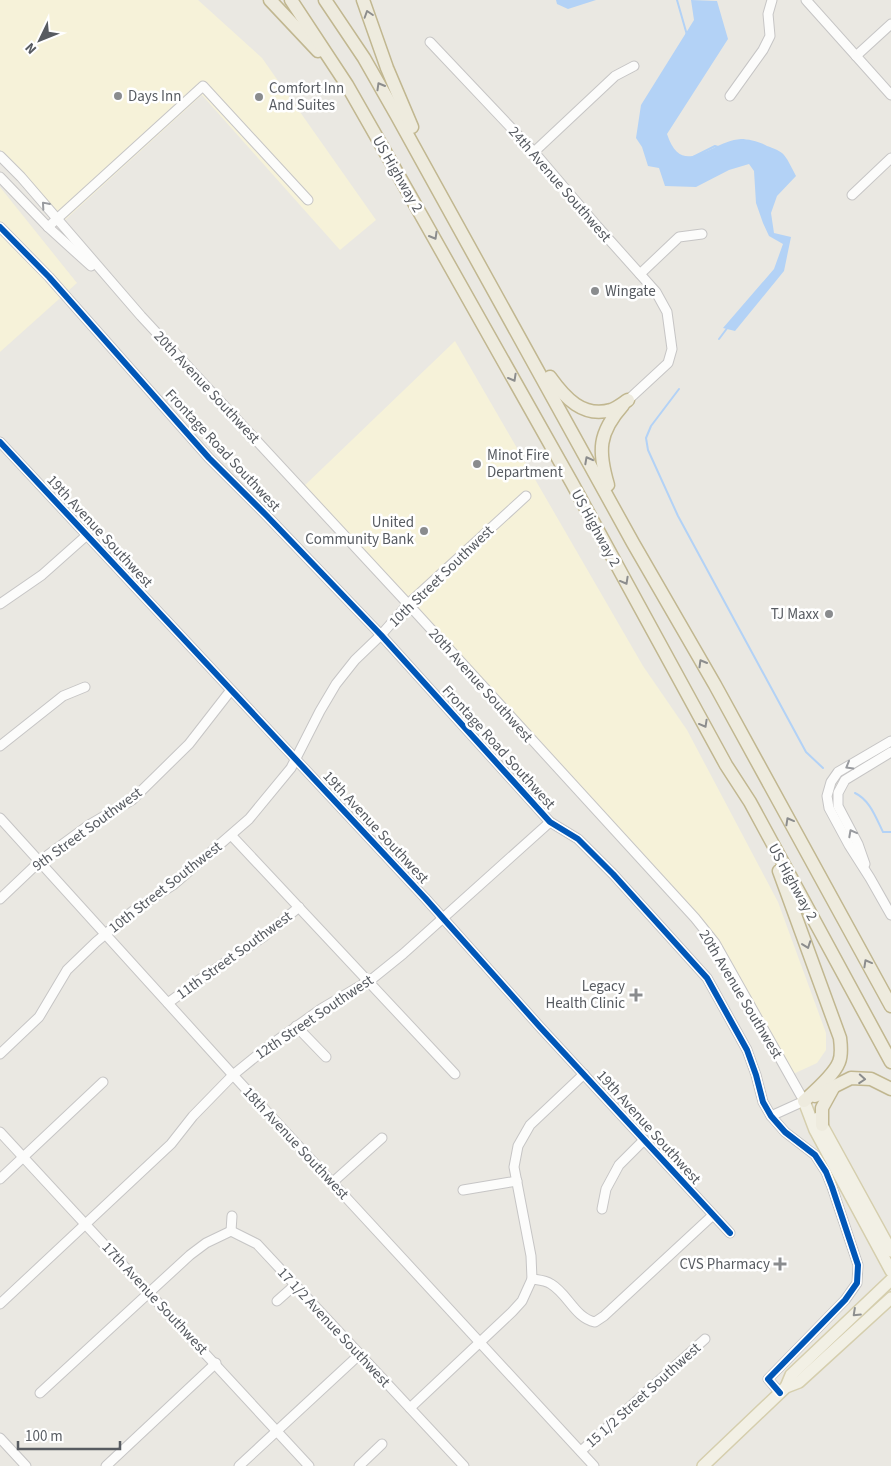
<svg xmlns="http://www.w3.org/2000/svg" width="891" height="1466" viewBox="0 0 891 1466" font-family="'Source Sans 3',sans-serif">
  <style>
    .commercial { fill: #f6f2d9 }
    .water { fill: #b3d2f6 }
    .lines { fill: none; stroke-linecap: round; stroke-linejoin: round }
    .stream { stroke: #b3d2f6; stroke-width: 2 }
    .minor-casing { stroke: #c6c5c5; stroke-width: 11 }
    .major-casing { stroke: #d5cead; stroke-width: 14 }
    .highway-casing { stroke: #c1b790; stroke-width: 15 }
    .minor { stroke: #fcfcfb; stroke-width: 9 }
    .major { stroke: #f2f0e5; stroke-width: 11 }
    .highway { stroke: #eeebde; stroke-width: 12 }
    .cycleway-casing { stroke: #fff; stroke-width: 9 }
    .cycleway { stroke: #0057b8; stroke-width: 6 }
    .oneway { stroke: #8c8d8d }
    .oneway2 { stroke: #999b9f }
    .oneway3 { stroke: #8d8f8f }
    .poi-dot { fill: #8a8c8e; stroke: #fff; stroke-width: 2 }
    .labels { text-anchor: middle; stroke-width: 5; stroke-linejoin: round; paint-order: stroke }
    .poi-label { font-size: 15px; fill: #575b61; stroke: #fff; text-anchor: start }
    .street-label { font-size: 15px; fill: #575b61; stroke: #fff }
  </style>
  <rect width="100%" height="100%" fill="#eae8e2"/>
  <!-- commercial -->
  <g class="commercial">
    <path d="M0 0H198L262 58 376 220 340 250 202 95 64 221 0 150Z"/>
    <path d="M0 187 77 283 0 352Z"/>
    <path d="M455 341 643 666 687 730 778 902 826 1033V1050L817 1063 791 1075 717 945 302 488Z"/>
  </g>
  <!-- water -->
  <g class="water">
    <path d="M556 0H596L568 9 557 4Z"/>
    <path d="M691 0 717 1 728 39 667 134C682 180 711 141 741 139 748 139 761 142 767 146 773 148 781 151 784 155 789 161 792 169 796 176L777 196 771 213 774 233 791 237 784 271 735 331 723 328 774 269 783 244 769 236 763 223 756 203 754 171 749 164 729 170 696 187 665 186 659 168 648 166 642 147 636 138 641 105 694 20Z"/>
  </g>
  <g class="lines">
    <!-- stream -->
    <g class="stream">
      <path d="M677 0 687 35"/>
      <path d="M691 158 715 146 718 147"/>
      <path d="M719 339 728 327"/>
      <path d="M679 389 651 426 646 438 648 450 678 516 806 752 823 768"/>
      <path d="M855 793C870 800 876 818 883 832H891"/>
    </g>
    <!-- minor casing -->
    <g class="minor-casing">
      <g id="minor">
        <path d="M806 0 891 95"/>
        <path d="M430 42 534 152 597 226 656 292 667 312 672 349 668 363 628 400"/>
        <path d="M856 56 891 24"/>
        <path d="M730 96 763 50 770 36 768 14 772 0"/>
        <path d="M534 152 615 76 634 66"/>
        <path d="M0 156 21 177 141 316 408 604 695 918 715 943 804 1101 771 1116"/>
        <path d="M0 177 48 227 91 266"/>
        <path d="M852 195 891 158"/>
        <path d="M0 227 49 277 209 458 266 515 381 635 550 822 578 839 613 874 707 978 747 1050 756 1075 763 1102 771 1116 785 1132 815 1155 826 1172 832 1187 858 1265 857 1283 845 1300 768 1379 780 1393"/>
        <path d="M48 227 203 86 308 200"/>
        <path d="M640 274 679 237 702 234"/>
        <path d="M0 442 425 898 540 1027 730 1233"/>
        <path d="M0 604 42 575 87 535"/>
        <path d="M891 741 838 772 831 782 827 796 829 808 849 845 870 878 891 915"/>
        <path d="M0 746 63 696 85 687"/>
        <path d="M0 818 233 1075 594 1466"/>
        <path d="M231 835 455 1074"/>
        <path d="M865 864 858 844 838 806V793L845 780 891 752"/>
        <path d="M0 899 40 861 89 825 132 800 189 744 231 690"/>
        <path d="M168 1003 202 978 263 937 299 907"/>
        <path d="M296 1026 326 1057"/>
        <path d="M0 1054 39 1017 67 970 96 942 133 911 173 885 249 819 291 768 320 711 336 684 355 660 381 635 408 604 526 496"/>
        <path d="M0 1132 309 1466"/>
        <path d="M0 1179 103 1082"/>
        <path d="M333 1182 382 1138"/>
        <path d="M463 1190 517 1181"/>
        <path d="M602 1209 606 1189 619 1165 644 1140"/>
        <path d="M231 1231 232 1216"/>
        <path d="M532 1279C538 1280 545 1280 551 1284 568 1294 575 1318 595 1322L604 1316 713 1215"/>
        <path d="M277 1301 295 1285"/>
        <path d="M0 1304 171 1144 193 1116 233 1075 265 1049 321 1009 372 979 403 954 550 822"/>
        <path d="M40 1393 190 1255 206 1243 231 1231 257 1244 464 1466"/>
        <path d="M410 1408 512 1312 522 1301 532 1279 531 1256 514 1167 518 1146 530 1125 584 1074"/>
        <path d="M0 1438 26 1466"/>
        <path d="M581 1451 705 1339"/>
        <path d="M106 1466 216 1363"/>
        <path d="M239 1466 360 1354"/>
        <path d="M359 1466 382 1444"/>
      </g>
    </g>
    <!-- major casing -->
    <g class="major-casing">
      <g id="major">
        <path d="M804 1101 815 1130 891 1271"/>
        <path d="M818 1118 891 1251"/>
        <path d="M786 1387 791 1375 891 1280"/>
        <path d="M703 1466 786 1387 799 1382 891 1298"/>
      </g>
    </g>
    <!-- highway casing -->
    <g class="highway-casing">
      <g id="highway">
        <path d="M270 0 318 51"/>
        <path d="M291 0 347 85 412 199 572 483 726 765 750 802 891 1062"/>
        <path d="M325 0 364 58 397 116 633 543 715 685 891 1006"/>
        <path d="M363 0 387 68 412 127"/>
        <path d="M550 377C565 398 583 418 611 410 617 408 623 403 628 400"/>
        <path d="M608 485C598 451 598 433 623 405"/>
        <path d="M779 871 840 1038C841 1046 842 1055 839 1062 834 1075 814 1092 804 1101"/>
        <path d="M815 1096 851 1078 871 1079 891 1089"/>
        <path d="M822 1125V1108L833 1088"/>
      </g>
    </g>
    <!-- minor -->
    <use href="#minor" class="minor"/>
    <!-- major -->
    <use href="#major" class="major"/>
    <!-- highway -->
    <use href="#highway" class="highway"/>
    <!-- cycleway casing -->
    <g class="cycleway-casing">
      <g id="cycleway">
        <path d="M0 227 49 277 209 458 266 515 381 635 550 822 578 839 613 874 707 978 747 1050 756 1075 763 1102 771 1116 785 1132 815 1155 826 1172 832 1187 858 1265 857 1283 845 1300 768 1379 780 1393"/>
        <path d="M0 442 425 898 540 1027 730 1233"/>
      </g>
    </g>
    <!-- cycleway -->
    <use href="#cycleway" class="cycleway"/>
  </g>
  <!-- one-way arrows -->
  <defs><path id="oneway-chevron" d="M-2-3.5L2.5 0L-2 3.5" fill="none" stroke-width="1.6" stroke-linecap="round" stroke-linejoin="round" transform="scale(1.25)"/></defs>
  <g class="oneway">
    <use href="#oneway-chevron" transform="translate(368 14) rotate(-108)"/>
    <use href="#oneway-chevron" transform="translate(380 86) rotate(-120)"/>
    <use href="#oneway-chevron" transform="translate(434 236) rotate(60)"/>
    <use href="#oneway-chevron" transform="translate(513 378) rotate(61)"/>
    <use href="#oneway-chevron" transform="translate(588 460) rotate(-118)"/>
    <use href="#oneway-chevron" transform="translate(625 581) rotate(61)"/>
    <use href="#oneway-chevron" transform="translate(702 663) rotate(-120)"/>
    <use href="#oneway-chevron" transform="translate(704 724) rotate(61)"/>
    <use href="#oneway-chevron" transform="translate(789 821) rotate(-119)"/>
    <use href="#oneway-chevron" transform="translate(807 945) rotate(70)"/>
    <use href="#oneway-chevron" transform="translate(867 963) rotate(-119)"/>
    <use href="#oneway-chevron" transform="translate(862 1079) rotate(4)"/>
  </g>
  <g class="oneway2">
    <use href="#oneway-chevron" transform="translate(45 205) rotate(-131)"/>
    <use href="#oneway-chevron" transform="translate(849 766) rotate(150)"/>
    <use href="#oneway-chevron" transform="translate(852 833) rotate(-118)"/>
  </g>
  <use class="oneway3" href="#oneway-chevron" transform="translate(856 1313) rotate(137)"/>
  <!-- markers -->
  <g class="poi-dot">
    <circle cx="118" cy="96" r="5"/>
    <circle cx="259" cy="97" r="5"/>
    <circle cx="595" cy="291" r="5"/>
    <circle cx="477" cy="464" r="5"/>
    <circle cx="424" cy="531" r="5"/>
    <circle cx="829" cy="614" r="5"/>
    <path d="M633.5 987.5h5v5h5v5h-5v5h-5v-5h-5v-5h5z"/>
    <path d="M777.5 1256.5h5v5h5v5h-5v5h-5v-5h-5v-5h5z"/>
  </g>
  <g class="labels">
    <!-- poi labels -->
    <g class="poi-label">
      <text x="269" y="93">Comfort Inn<tspan x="269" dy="17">And Suites</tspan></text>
      <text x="128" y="101">Days Inn</text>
      <text x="605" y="296">Wingate</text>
      <text x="487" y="460">Minot Fire<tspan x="487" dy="17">Department</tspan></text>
      <text x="414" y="527" text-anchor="end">United<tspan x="414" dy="17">Community Bank</tspan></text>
      <text x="819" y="619" text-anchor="end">TJ Maxx</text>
      <text x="625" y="991" text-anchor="end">Legacy<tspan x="625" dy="17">Health Clinic</tspan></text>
      <text x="770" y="1269" text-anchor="end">CVS Pharmacy</text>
    </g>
    <!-- street labels -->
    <g class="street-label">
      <text transform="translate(398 174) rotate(60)" y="5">US Highway 2</text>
      <text transform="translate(560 184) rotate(49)" y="5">24th Avenue Southwest</text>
      <text transform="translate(207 387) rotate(47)" y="5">20th Avenue Southwest</text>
      <text transform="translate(223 450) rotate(47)" y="5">Frontage Road Southwest</text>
      <text transform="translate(596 528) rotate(61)" y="5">US Highway 2</text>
      <text transform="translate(100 531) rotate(47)" y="5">19th Avenue Southwest</text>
      <text transform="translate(441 576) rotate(-44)" y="5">10th Street Southwest</text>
      <text transform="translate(481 685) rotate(48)" y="5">20th Avenue Southwest</text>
      <text transform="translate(499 747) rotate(48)" y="5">Frontage Road Southwest</text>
      <text transform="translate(376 827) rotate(47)" y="5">19th Avenue Southwest</text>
      <text transform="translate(87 829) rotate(-36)" y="5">9th Street Southwest</text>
      <text transform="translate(793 882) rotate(61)" y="5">US Highway 2</text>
      <text transform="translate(165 887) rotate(-38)" y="5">10th Street Southwest</text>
      <text transform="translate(234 955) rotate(-36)" y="5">11th Street Southwest</text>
      <text transform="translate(741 994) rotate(59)" y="5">20th Avenue Southwest</text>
      <text transform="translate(314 1017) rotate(-34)" y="5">12th Street Southwest</text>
      <text transform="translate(649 1127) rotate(48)" y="5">19th Avenue Southwest</text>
      <text transform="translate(296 1143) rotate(47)" y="5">18th Avenue Southwest</text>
      <text transform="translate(155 1298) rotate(47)" y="5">17th Avenue Southwest</text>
      <text transform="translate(334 1327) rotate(47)" y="5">17 1/2 Avenue Southwest</text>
      <text transform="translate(643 1395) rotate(-42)" y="5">15 1/2 Street Southwest</text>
    </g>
  </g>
  <!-- north arrow -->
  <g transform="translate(40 40) rotate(227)" stroke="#ffffff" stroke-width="4" paint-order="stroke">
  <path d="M0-4L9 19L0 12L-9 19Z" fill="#575b61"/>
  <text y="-8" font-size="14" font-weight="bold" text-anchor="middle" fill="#575b61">N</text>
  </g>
  <!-- scale -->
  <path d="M18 1441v8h102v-8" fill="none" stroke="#575b61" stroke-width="2.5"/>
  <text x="25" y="1441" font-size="15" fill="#575b61" stroke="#ffffff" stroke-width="4" paint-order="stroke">100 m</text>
</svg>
